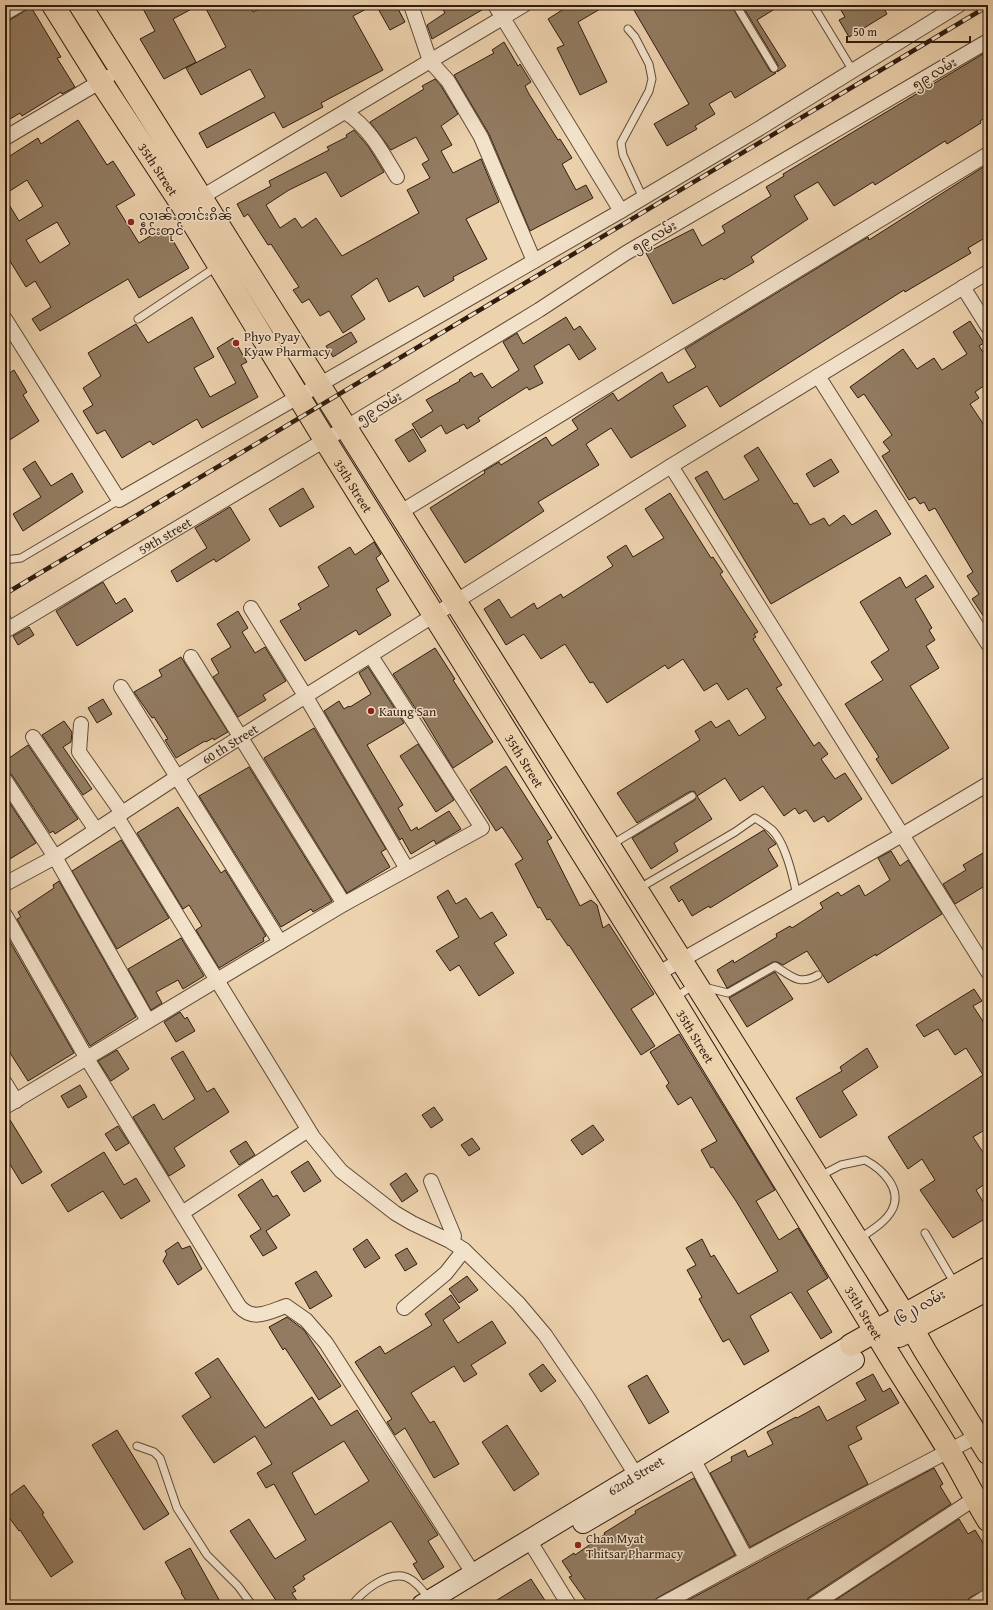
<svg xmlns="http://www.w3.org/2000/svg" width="993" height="1610" viewBox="0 0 993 1610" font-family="'Gentium Book Plus','Noto Sans Myanmar',serif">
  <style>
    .building { fill: #927b61; stroke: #301c0e; fill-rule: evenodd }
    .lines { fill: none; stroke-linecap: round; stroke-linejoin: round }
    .lane-casing { stroke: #5f4a36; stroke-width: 9 }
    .street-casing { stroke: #5f4a36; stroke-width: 16 }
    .secondary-casing { stroke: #301c0e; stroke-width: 22 }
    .primary-casing { stroke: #301c0e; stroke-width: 24 }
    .lane { stroke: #f3e2ca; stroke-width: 7 }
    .street { stroke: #f3e2ca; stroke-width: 14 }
    .secondary { stroke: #f3e2ca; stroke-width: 20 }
    .primary { stroke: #edd2ae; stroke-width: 22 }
    .rail-casing { stroke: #301c0e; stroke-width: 4.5 }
    .rail { stroke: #f3e2ca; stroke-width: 3; stroke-dasharray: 9; stroke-linecap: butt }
    .poi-dot { fill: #8f2418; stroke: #f3e2ca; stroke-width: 1.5 }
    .labels { text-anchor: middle; stroke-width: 3; stroke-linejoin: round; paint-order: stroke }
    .street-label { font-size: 13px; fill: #301c0e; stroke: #f3e2ca }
    .poi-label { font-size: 13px; fill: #301c0e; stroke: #f3e2ca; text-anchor: start }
  </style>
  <rect width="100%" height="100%" fill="#edd2ae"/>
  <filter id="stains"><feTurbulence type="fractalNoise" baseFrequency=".005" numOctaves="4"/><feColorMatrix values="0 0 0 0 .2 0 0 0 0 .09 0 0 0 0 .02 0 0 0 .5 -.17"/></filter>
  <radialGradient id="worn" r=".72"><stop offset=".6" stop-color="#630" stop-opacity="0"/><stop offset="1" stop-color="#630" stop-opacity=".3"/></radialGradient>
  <!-- building -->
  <g class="building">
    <path d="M141 5H199L173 19 196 62 164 79 140 39 155 31Z"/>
    <path d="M204 5H249L253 12 266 5H374L353 16 383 70 321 103 323 107 283 128 274 112 207 148 199 133 265 97 250 69 201 95 186 68 226 47Z"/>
    <path d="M376 5H396L405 22 390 30Z"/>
    <path d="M440 5H487V7L432 39 427 25 445 13Z"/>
    <path d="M570 5H607L578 22 607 82 580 95 557 48 564 45 548 19Z"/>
    <path d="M631 5H731L770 71 776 73 735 98 731 91 709 104 715 114 695 126 697 129 667 146 654 124 689 104Z"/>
    <path d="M742 5H781L757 20 786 66 777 72 778 65Z"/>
    <path d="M838 5H882L887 14 849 37 839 20 845 17Z"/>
    <path d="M31 7 61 57 57 58 75 87 62 94 61 92 22 116 20 113 5 122V23Z"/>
    <path d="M504 42 518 66 520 64 531 82 525 86 529 94 558 140 560 139 572 158 562 164 576 190 586 185 593 198 530 231 489 134 454 75 494 53 492 50Z"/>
    <path d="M988 51V116L980 121 981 123 947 144 945 141 875 185 873 182 834 206 818 182 794 196 808 219 751 257 754 262 724 280 722 278 673 304 646 253 693 229 702 246 725 232 722 226 771 196 766 187 784 176 783 174Z"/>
    <path d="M435 79 441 86 458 114 441 126 452 145 441 151 453 173 481 159 499 202 466 219 487 259 453 277 454 280 424 297 418 286 389 302 377 278 351 296 365 319 343 333 329 311 320 316 309 299 302 303 293 290 299 287 271 244 268 245 248 214 244 217 237 204 271 186 269 181 329 150 327 147 347 137 346 135 354 130 368 146 384 172 341 197 326 172 289 190 266 205 280 228 295 218 302 228 316 218 342 256 419 213 407 190 430 178 422 164 429 160 416 137 391 150 370 122 424 89 422 86Z"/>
    <path d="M78 120 107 165 113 161 135 195 116 206 139 243 165 227 189 268 139 298 128 279 40 331 32 319 51 307 35 281 26 287 5 253V198L19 221 43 206 27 180 5 194V159L38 138 41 144ZM57 222 70 244 40 263 26 240Z"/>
    <path d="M988 164V236L968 248 971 253 905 292 904 290 720 407 707 386 673 406 686 426 631 458 611 428 586 444 599 465 538 502 544 511 465 563 430 508 485 473 484 471 499 462 501 465 546 437 552 446 578 429 572 420 613 393 618 401 662 372 668 383 696 367 685 349 868 237 869 240Z"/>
    <path d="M192 317 214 357 194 368 210 397 236 383 217 348 233 338 247 362 241 365 258 397 202 428 197 419 153 445 150 441 122 458 105 430 97 434 83 411 93 405 83 388 101 376 88 353 136 324 148 343Z"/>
    <path d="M566 317 574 330 580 326 596 349 579 360 569 344 534 366 543 383 529 390 527 387 478 418 480 421 467 429 464 424 446 434 441 425 421 438 412 424 433 411 426 400 460 381 459 380 471 372 474 377 482 373 492 388 519 370 503 342 517 333 523 344Z"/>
    <path d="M970 321 984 343 979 346 988 360V383L975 392 979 398 970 404 988 431V623L972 599 979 594 967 576 973 572 935 508 929 511 924 502 920 504 915 497 909 500 882 456 890 451 883 442 892 435 864 394 858 398 850 387 903 349 917 369 934 358 942 370 967 354 953 332Z"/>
    <path d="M351 332 357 342 333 357 326 346Z"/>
    <path d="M14 370 27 392 23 395 39 421 5 443V376Z"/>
    <path d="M413 429 426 451 409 462 395 440Z"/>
    <path d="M758 447 794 504 797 503 810 525 824 518 829 526 844 515 852 525 876 510 891 534 771 604 695 478 707 471 724 500 759 480 744 456Z"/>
    <path d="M831 459 839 472 814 487 806 474Z"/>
    <path d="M35 461 51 486 72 473 83 492 23 531 13 514 41 497 23 469Z"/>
    <path d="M303 488 314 507 280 527 269 509Z"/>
    <path d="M670 493 711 558 713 557 723 572 720 574 758 632 754 634 756 637 753 639 782 685 776 688 814 746 819 742 828 754 821 759 835 779 845 773 862 799 828 822 824 816 814 822 806 810 799 814 795 808 784 816 763 786 740 801 725 778 697 796 712 819 674 843 678 851 651 869 632 838 695 800 696 794 694 791 689 792 637 823 617 793 700 740 695 731 711 721 716 728 729 720 739 736 766 718 747 688 728 700 717 683 704 691 683 659 668 669 665 665 607 703 593 682 590 683 565 644 541 659 524 634 506 645 484 609 499 599 511 618 534 603 537 609 561 594 563 598 613 566 607 557 626 545 633 557 664 538 645 509Z"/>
    <path d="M230 507 250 540 216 562 214 559 177 582 171 571 207 548 195 528Z"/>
    <path d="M374 542 381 554 376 558 389 581 376 589 391 615 359 635 356 630 305 661 280 621 301 609 298 604 329 586 318 567 350 547 355 555Z"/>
    <path d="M926 575 934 587 915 599 932 628 929 630 935 640 926 646 939 668 910 686 949 748 892 784 876 759 879 757 845 704 883 680 871 662 889 650 860 602 900 577 906 588Z"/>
    <path d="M103 582 116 604 125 598 133 611 77 646 56 611Z"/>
    <path d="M238 611 248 628 242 632 255 653 265 647 286 681 263 695 266 700 238 717 213 677 219 673 211 659 231 647 217 624Z"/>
    <path d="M29 627 34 635 18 645 13 636Z"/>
    <path d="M435 648 455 679 453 680 493 742 453 768 420 713 419 714 393 674Z"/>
    <path d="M181 657 228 732 214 740 213 738 206 742 205 741 176 758 165 740 168 739 154 717 152 718 134 692 162 676 159 670Z"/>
    <path d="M368 667 404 723 367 745 403 805 398 808 411 831 417 827 418 830 449 811 461 829 436 844 434 840 411 854 402 838 400 840 324 711 339 701 344 709 349 706 350 707 371 694 359 673Z"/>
    <path d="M103 699 112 714 97 723 88 708Z"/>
    <path d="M64 721 72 732 71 742 63 747 92 789 83 795 42 735Z"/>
    <path d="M314 728 386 849 381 852 390 867 347 893 264 758Z"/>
    <path d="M418 744 454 800 436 812 400 756Z"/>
    <path d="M28 745 78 819 55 834 53 831 50 833 12 775 5 772V761Z"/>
    <path d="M506 766 552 838 547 841 580 906 591 900 597 905 603 928 609 924 654 994 631 1009 655 1046 641 1055 569 945 568 946 550 919 547 920 540 907 538 908 515 864 523 859 502 827 496 831 470 790Z"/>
    <path d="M249 767 332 901 313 912 311 909 281 927 199 796Z"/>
    <path d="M5 796 36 843 5 862Z"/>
    <path d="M178 807 221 873 225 870 266 936 263 938 264 941 219 968 196 930 202 926 189 905 183 909 137 833Z"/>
    <path d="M764 830 776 844 768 849 778 866 710 908 709 906 692 916 682 899 679 902 670 887Z"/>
    <path d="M121 840 169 918 117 949 72 871Z"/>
    <path d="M988 850V884L955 904 943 884 966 870 963 865Z"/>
    <path d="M891 851 900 866 908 860 942 914 876 956V954L828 983 807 951 783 965 777 962H773L727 988 717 970 733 960 734 963 777 937 776 934 790 926 792 928 823 908 820 903 838 892 841 896 859 885 865 896 890 880 878 858Z"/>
    <path d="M59 881 136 1017 90 1046 17 919 21 917 18 912 54 888 53 885Z"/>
    <path d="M448 890 456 904 466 898 480 919 492 912 507 935 494 943 514 973 479 996 459 965 450 971 436 951 459 937 437 897Z"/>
    <path d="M6 935 74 1053 28 1081 5 1045V936Z"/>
    <path d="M181 938 204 976 183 989 178 980 156 992 162 1003 151 1010 128 969Z"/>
    <path d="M775 972 793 999 747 1027 729 998Z"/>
    <path d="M974 989 982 1001 973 1006 988 1029V1128L973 1137 988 1160V1182L976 1190 988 1210V1217L953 1238 920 1190 935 1180 922 1159 908 1169 888 1137 983 1075 966 1048 955 1055 938 1029 924 1037 916 1025Z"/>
    <path d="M180 1012 185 1019 187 1017 195 1031 176 1042 164 1022Z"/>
    <path d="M679 1034 775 1190 756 1201 779 1240 798 1228 828 1278 807 1291 832 1332 821 1339 791 1292 750 1316 769 1351 744 1365 729 1339 723 1342 699 1299 702 1297 687 1270 696 1265 686 1248 702 1239 711 1257 714 1255 738 1294 778 1271 736 1201 713 1167 711 1168 701 1150 717 1141 691 1097 678 1105 666 1086 669 1083 650 1052Z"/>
    <path d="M867 1048 878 1067 842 1091 857 1115 820 1138 796 1098 842 1071 840 1067Z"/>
    <path d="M117 1050 129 1069 111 1081 98 1061Z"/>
    <path d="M183 1051 207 1092 214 1088 229 1112 174 1148 185 1166 169 1176 133 1117 154 1104 163 1120 195 1099 171 1058Z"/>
    <path d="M80 1085 87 1097 68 1108 61 1096Z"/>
    <path d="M434 1107 443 1120 431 1128 422 1115Z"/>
    <path d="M5 1115H7L42 1172 22 1184 5 1156Z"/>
    <path d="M593 1125 604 1140 582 1155 571 1140Z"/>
    <path d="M118 1126 129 1143 116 1151 105 1134Z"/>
    <path d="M472 1138 480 1149 469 1156 461 1145Z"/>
    <path d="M246 1141 255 1155 239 1165 230 1151Z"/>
    <path d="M104 1152 124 1185 136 1178 150 1201 121 1219 103 1191 68 1212 51 1185Z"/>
    <path d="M308 1161 321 1181 304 1192 291 1172Z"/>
    <path d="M406 1173 418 1191 402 1202 390 1184Z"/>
    <path d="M262 1179 273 1197 277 1195 290 1215 266 1231 277 1248 263 1256 250 1236 261 1229 238 1195Z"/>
    <path d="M367 1239 380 1258 365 1268 353 1249Z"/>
    <path d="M178 1242 182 1249 190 1246 202 1269 178 1285 163 1261 167 1254 165 1251Z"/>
    <path d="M407 1248 417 1264 405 1271 395 1255Z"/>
    <path d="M316 1271 332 1296 310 1309 295 1283Z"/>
    <path d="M467 1276 478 1290 459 1303 449 1289Z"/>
    <path d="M451 1295 460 1308 443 1320 458 1343 492 1321 506 1343 471 1365 477 1374 464 1382 454 1366 411 1393 430 1423 434 1421 459 1464 434 1478 405 1428 395 1435 387 1422 392 1419 355 1362 380 1346 385 1354 432 1325 425 1314Z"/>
    <path d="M287 1317 304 1330 341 1386 319 1400 285 1348 283 1350 269 1327Z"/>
    <path d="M218 1358 265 1428 312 1397 331 1426 357 1410 438 1535 428 1541 444 1567 423 1580 413 1564 417 1562 391 1521 303 1576 305 1579 293 1587 296 1591 292 1593 300 1605H279L230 1531 249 1519 275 1559 306 1540 274 1484 266 1488 257 1473 272 1464 255 1436 214 1463 182 1416 211 1397 195 1373ZM344 1441 369 1481 315 1515 292 1473Z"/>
    <path d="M543 1364 556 1381 541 1392 529 1374Z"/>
    <path d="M873 1374 883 1392 890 1388 899 1403 856 1427 862 1439 848 1446 868 1484 750 1547 710 1473 732 1461 731 1457 745 1450 748 1457 773 1444 767 1432 796 1417 797 1418 819 1406 827 1421 866 1400 856 1383Z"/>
    <path d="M647 1375 669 1412 649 1424 628 1386Z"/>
    <path d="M507 1425 539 1474 514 1491 482 1442Z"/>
    <path d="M117 1430 169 1514 144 1530 92 1445Z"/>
    <path d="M934 1468 943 1484 940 1486 951 1504 808 1598 805 1605H679Z"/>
    <path d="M694 1478 735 1555 657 1598 653 1605H589L569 1577 572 1576 562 1561 574 1553 575 1555 605 1534 604 1533 636 1513 635 1511Z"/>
    <path d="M24 1485 44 1513 42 1514 73 1562 51 1577 20 1530 19 1531 5 1512V1499Z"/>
    <path d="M959 1519 968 1534 975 1530 988 1551V1588L969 1598 966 1605H828Z"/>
    <path d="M190 1548 222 1605H189L181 1593 182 1592 165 1562Z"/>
    <path d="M531 1579 548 1605H489Z"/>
  </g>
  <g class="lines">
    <!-- lane casing -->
    <g class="lane-casing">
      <g id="lane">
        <path d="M736 5 774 68"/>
        <path d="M813 5 853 71"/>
        <path d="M5 17 26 5"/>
        <path d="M628 29 635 37 649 64 652 79 649 91 621 143 623 155 643 198"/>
        <path d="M138 319 216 267"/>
        <path d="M5 560 21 558 119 500"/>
        <path d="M5 615 11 627"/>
        <path d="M611 845 692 796"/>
        <path d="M638 889 735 832 755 818C760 821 766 825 771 829 785 841 793 877 797 895"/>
        <path d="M704 987 728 993 775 966C791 976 799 986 818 975"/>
        <path d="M674 998 694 985"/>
        <path d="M820 1176 841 1165 865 1160C882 1169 903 1189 892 1210 885 1223 870 1231 859 1239"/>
        <path d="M925 1233 955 1284"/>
        <path d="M137 1446 154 1452 160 1458 177 1508 207 1555 238 1586 252 1605"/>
        <path d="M352 1605C363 1591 387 1571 406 1577 416 1581 423 1591 429 1599"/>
      </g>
    </g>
    <!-- street casing -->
    <g class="street-casing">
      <g id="street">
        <path d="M411 5 430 61 448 81 481 137 534 261"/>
        <path d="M495 5 621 211"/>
        <path d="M345 112C369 127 382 152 397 177"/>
        <path d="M5 138 108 77"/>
        <path d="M195 201 524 5"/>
        <path d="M963 287 988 327"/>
        <path d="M5 319 119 500 621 211 760 128 959 5"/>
        <path d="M818 376 988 644"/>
        <path d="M671 466 988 972"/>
        <path d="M399 513 988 154"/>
        <path d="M251 608 306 697 407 869"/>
        <path id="s1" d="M5 631 345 428 539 310 626 253 988 41"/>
        <path d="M191 657 344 904"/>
        <path d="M121 687 280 942"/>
        <path d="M81 724 79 752 122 813"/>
        <path d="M33 737 96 830"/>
        <path d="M5 780 55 857 148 1021"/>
        <path d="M117 817 313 1137 341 1171 395 1213 412 1223 450 1241 464 1250 518 1303 545 1335 588 1398 641 1483"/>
        <path id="s2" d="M5 884 55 857 177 777 671 466 988 272"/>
        <path d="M5 915 86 1057 239 1306C253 1322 269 1312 286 1306L306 1320 326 1343 473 1573"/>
        <path d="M657 974 902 835 988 784"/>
        <path d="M5 1083 16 1101"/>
        <path d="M5 1107 344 904 482 828 371 656"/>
        <path d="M431 1181 454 1236"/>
        <path d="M182 1213 308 1130"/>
        <path d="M404 1308 446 1273 464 1250"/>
        <path d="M689 1451 746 1558"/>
        <path d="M529 1540 569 1605"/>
        <path d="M661 1605 808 1525 977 1436"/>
        <path d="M813 1605 974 1499"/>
        <path d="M974 1605 988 1596"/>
      </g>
    </g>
    <!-- secondary casing -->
    <g class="secondary-casing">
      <g id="secondary">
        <path d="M583 1523 693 1459 854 1360"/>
        <path id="s3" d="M422 1605 851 1345"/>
      </g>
    </g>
    <!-- primary casing -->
    <g class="primary-casing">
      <g id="primary">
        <path id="s4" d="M53 5 101 82 184 208 325 440 673 999 868 1319C893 1364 923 1407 949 1451 963 1474 974 1498 988 1520"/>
        <path d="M80 5 905 1316 925 1351 988 1453"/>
        <path d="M899 1336 988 1289"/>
        <path d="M851 1345 988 1268"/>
      </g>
    </g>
    <!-- lane -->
    <use href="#lane" class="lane"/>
    <!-- street -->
    <use href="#street" class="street"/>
    <!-- secondary -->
    <use href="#secondary" class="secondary"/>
    <!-- primary -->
    <use href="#primary" class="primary"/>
    <!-- rail casing -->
    <g class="rail-casing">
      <path id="rail" d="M5 594 988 6"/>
    </g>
    <!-- rail -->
    <use href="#rail" class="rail"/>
  </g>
  <!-- markers -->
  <g class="poi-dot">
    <circle cx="131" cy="222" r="4"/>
    <circle cx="236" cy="343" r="4"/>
    <circle cx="371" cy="711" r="4"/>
    <circle cx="578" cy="1545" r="4"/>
  </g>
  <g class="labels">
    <!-- street labels -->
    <g class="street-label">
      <text transform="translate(934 73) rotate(-31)" y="5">၅၉ လမ်း</text>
      <text dy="5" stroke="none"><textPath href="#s4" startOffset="195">35th Street</textPath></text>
      <text transform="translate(654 236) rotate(-30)" y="5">၅၉ လမ်း</text>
      <text transform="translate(379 407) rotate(-31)" y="5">၅၉ လမ်း</text>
      <text dy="5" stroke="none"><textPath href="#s4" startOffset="567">35th Street</textPath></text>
      <text dy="5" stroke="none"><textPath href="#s1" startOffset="186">59th street</textPath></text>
      <text dy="5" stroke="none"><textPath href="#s2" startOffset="265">60 th Street</textPath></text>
      <text dy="5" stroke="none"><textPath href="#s4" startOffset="891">35th Street</textPath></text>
      <text dy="5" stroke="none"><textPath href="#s4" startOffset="1215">35th Street</textPath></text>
      <text transform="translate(919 1307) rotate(-30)" y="5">(၆၂) လမ်း</text>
      <text dy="5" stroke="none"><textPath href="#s4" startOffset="1539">35th Street</textPath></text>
      <text dy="5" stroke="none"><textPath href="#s3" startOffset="250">62nd Street</textPath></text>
    </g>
    <!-- poi labels -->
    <g class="poi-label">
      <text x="139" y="220">လၢၼ်ႉတၢင်းၵိၼ်<tspan x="139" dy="15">ၵဵင်းတုင်</tspan></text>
      <text x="244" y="341">Phyo Pyay<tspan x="244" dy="15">Kyaw Pharmacy</tspan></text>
      <text x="379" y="716">Kaung San</text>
      <text x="586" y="1543">Chan Myat<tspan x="586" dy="15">Thitsar Pharmacy</tspan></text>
    </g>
  </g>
  <!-- margin -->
  <rect width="993" height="1610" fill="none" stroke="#edd2ae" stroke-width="20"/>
  <rect x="6" y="6" width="981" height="1598" fill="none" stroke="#301c0e" stroke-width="2"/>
  <rect x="10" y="10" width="973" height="1590" fill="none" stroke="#301c0e"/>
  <!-- scale -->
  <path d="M847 36v6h123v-6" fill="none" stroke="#301c0e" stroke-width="2"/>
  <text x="853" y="36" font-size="12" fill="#301c0e" stroke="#f3e2ca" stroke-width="3" paint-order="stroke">50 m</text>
  <rect width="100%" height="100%" filter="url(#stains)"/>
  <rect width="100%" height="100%" fill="url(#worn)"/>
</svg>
